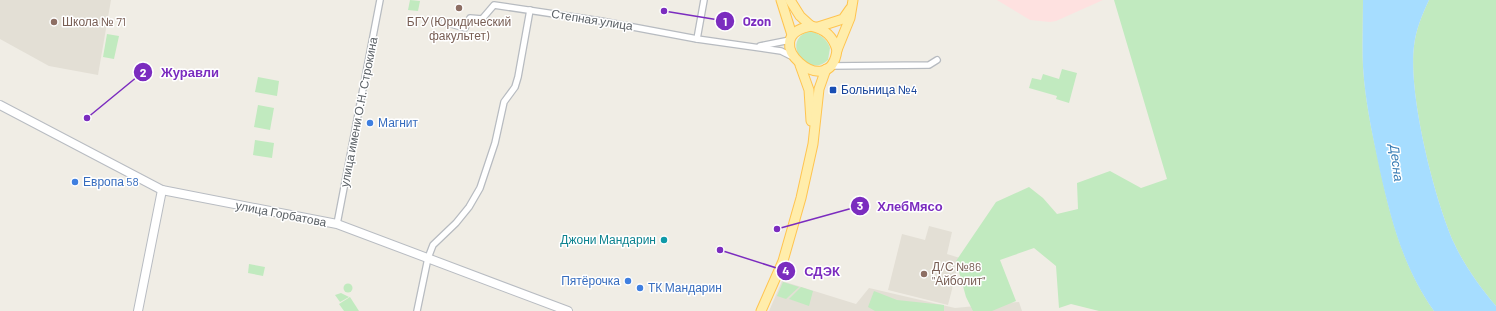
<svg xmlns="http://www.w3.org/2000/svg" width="1496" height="311" viewBox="0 0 1496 311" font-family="Barlow,sans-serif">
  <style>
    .education { fill: #e3dfd5 }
    .medical { fill: #fee1e0 }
    .green { fill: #c1eabf }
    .water { fill: #a6ddff }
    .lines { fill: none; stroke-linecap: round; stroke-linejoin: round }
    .street-casing { stroke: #b7bbc0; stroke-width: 8 }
    .secondary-casing { stroke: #b8bcc2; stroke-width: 10 }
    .primary-casing { stroke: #ffc44f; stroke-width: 11 }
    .street { stroke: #fff; stroke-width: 5.5 }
    .secondary { stroke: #fff; stroke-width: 8 }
    .primary { stroke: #ffedab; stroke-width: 9 }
    .education-dot { fill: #8d6e63; stroke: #fff; stroke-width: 1.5 }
    .transit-dot { fill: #1a4fb4; stroke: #fff; stroke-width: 1.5 }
    .shop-dot { fill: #3f7fe0; stroke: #fff; stroke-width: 1.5 }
    .culture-dot { fill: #0f9aa8; stroke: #fff; stroke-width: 1.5 }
    .labels { text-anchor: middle; stroke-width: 3; stroke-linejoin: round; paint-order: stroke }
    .street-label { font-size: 12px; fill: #5c6267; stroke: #fff }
    .education-label { font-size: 12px; fill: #785e54; stroke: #fff; text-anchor: start }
    .transit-label { font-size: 12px; fill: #164399; stroke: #fff; text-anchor: start }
    .shop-label { font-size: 12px; fill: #366cbe; stroke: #fff; text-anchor: start }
    .culture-label { font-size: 12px; fill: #0d838f; stroke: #fff; text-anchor: end }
    .water-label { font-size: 13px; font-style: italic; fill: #357ab3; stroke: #fff }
    .leader { fill: none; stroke: #7b2cbf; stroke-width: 1.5 }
    .callout-dot { fill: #7b2cbf; stroke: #fff; stroke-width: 1.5 }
    .mark-label { font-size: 12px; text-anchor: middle; font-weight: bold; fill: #fff }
    .callout-label { font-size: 13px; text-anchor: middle; font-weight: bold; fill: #7b2cbf; stroke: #fff; stroke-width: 3; stroke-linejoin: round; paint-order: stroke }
  </style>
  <rect width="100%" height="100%" fill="#f0ede5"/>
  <!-- education -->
  <g class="education">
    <path d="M0 0H111L98 75 49 66 0 39Z"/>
    <path d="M929 226 952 232 947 254 960 258 948 305 888 290 902 234 925 240Z"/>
    <path d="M782 281 856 304 869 288 955 308 1019 302 1022 311H769Z"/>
  </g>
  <!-- medical -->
  <path class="medical" d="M997 0H1103L1056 21 1050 22 1030 20Z"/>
  <!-- green -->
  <g class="green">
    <path d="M410 0 420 1 418 11 408 10Z"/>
    <path d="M1114 0H1363C1363 22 1362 45 1363 67 1365 98 1371 129 1378 159 1389 213 1402 266 1434 311H1099L1071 304 1059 308 1056 266 1034 248 1000 260 1016 301 992 311H973L966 297 956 261 996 202 1029 187 1043 198 1057 214 1078 209 1077 183 1110 171 1141 188 1167 179Z"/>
    <path d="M1429 0H1496V306C1480 287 1464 265 1454 243 1434 198 1408 94 1414 46 1416 29 1422 15 1429 0Z"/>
    <path d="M810 31C819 33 827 39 830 48L828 60C807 80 779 40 810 31Z"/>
    <path d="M107 34 119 36 114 59 103 57Z"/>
    <path d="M1062 69 1077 73 1069 103 1056 99 1057 96 1029 88 1032 78 1041 80 1043 74 1059 79Z"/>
    <path d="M258 77 279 81 277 96 255 92Z"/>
    <path d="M258 105 274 108 270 130 254 127Z"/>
    <path d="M255 140 274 143 272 158 253 155Z"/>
    <path d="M249 264 265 267 263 276 248 273Z"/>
    <path d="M783 282 799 287 786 299 777 296Z"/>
    <circle cx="348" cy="288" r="4.5"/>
    <path d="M801 287 813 291 809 306 789 299Z"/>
    <path d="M874 291 897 300 944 305V311H875L868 307Z"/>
    <path d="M341 293 349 297 340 302 335 295Z"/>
    <path d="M350 297 359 311H344L339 304Z"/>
  </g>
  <!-- water -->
  <path class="water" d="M1363 0H1429C1422 15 1416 29 1414 46 1408 94 1434 198 1454 243 1464 265 1480 287 1496 306V311H1434C1404 269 1391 221 1380 171 1373 137 1365 102 1363 67 1362 45 1363 22 1363 0Z"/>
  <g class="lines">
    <!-- street casing -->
    <g class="street-casing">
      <g id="street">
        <path d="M444 22 465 28 470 18 482 19 494 5 601 21 697 39 781 51 793 57"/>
        <path d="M697 39 704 0"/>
        <path d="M760 46 790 40"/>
        <path d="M830 66 929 65 937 60"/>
        <path d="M337 224 380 0"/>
        <path d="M417 311 428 258 433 245 456 223 469 207 480 188 495 143 504 102 515 87 518 77 530 10"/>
      </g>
    </g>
    <!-- secondary casing -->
    <g class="secondary-casing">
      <g id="secondary">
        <path d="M0 105 162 190 337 224 568 311"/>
        <path d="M138 311 162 190"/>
      </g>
    </g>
    <!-- primary casing -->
    <g class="primary-casing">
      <g id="primary">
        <path d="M781 0 792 35"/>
        <path d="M790 0 800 16 811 26"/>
        <path d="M811 26C825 29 833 36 837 50 830 105 753 37 811 26Z"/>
        <path d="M818 27 843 19 850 9"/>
        <path d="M837 50 850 18 853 0"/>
        <path d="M800 65 809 90 811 121"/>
        <path d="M761 311 783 261 801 198 813 144 819 89 826 69"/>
      </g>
    </g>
    <!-- street -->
    <use href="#street" class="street"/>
    <!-- secondary -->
    <use href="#secondary" class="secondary"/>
    <!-- primary -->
    <use href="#primary" class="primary"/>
  </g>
  <!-- markers -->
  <g class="education-dot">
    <circle cx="459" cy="8" r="4"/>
    <circle cx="54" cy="22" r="4"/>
    <circle cx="924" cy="274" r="4"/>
  </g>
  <rect class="transit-dot" x="829" y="86" width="8" height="8" rx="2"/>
  <g class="shop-dot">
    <circle cx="370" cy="123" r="4"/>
    <circle cx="75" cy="182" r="4"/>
    <circle cx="628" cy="281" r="4"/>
    <circle cx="640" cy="288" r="4"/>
  </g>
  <circle class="culture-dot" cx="664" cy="240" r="4"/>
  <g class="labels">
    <!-- street labels -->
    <g class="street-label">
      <text transform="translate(592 20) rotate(9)" y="4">Степная улица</text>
      <text transform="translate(359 112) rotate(-79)" y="4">улица имени О.Н. Строкина</text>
      <text transform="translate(281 214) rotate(11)" y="4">улица Горбатова</text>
    </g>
    <!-- education labels -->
    <g class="education-label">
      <text x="62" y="26">Школа № 71</text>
      <text x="459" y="26" text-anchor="middle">БГУ (Юридический<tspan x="459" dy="14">факультет)</tspan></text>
      <text x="932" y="271">Д/С №86<tspan x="932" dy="14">"Айболит"</tspan></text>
    </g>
    <!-- transit labels -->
    <g class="transit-label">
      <text x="841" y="94">Больница №4</text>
    </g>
    <!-- shop labels -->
    <g class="shop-label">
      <text x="378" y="127">Магнит</text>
      <text x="83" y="186">Европа 58</text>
      <text x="620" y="285" text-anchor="end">Пятёрочка</text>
      <text x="648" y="292">ТК Мандарин</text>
    </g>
    <!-- culture labels -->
    <g class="culture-label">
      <text x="656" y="244">Джони Мандарин</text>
    </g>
    <!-- water labels -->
    <g class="water-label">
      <text transform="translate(1397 163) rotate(83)" y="5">Десна</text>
    </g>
  </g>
  <!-- callouts -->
  <path class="leader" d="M664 11L725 21M87 118L143 72M777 229L860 206M720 250L786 271"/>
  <g class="callout-dot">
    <circle cx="664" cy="11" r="4"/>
    <circle cx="87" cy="118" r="4"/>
    <circle cx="777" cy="229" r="4"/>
    <circle cx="720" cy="250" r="4"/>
    <circle cx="725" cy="21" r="10"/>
    <circle cx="143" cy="72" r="10"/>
    <circle cx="860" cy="206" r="10"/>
    <circle cx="786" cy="271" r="10"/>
  </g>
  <g class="mark-label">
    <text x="725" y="26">1</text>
    <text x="143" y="77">2</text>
    <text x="860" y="210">3</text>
    <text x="786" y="275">4</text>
  </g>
  <g class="callout-label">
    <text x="757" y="26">Ozon</text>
    <text x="190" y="77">Журавли</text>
    <text x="910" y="211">ХлебМясо</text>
    <text x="822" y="276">СДЭК</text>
  </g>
</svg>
